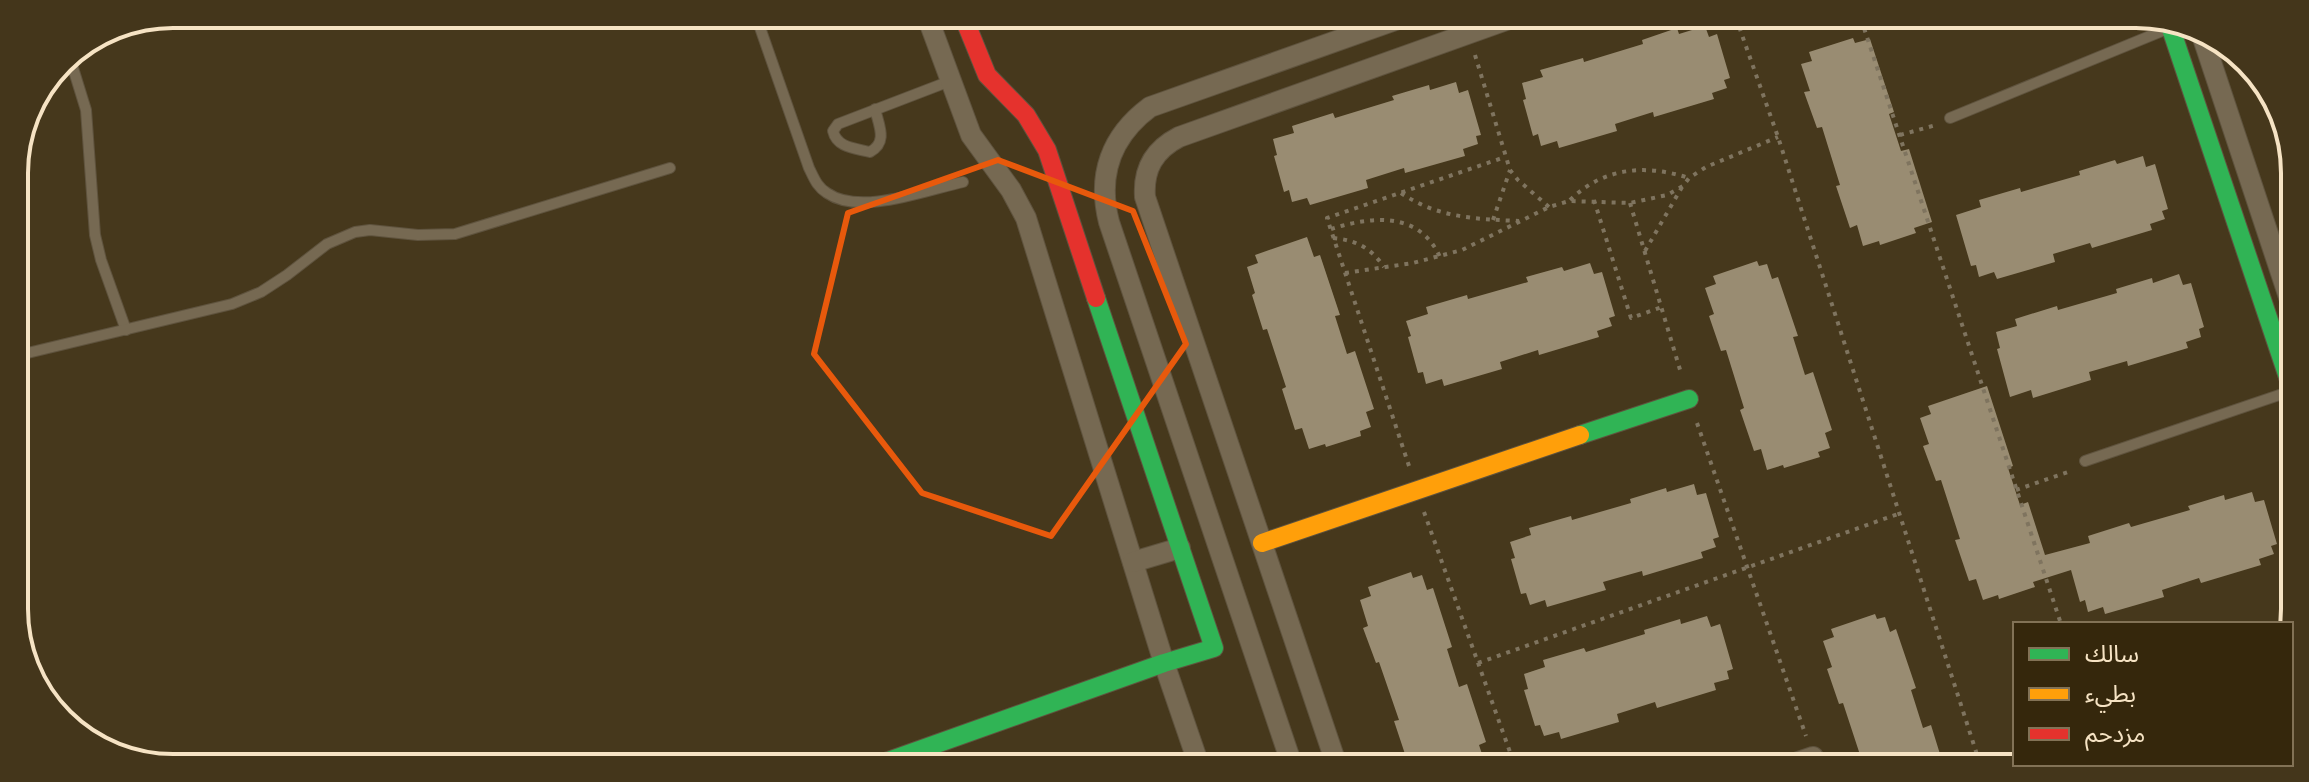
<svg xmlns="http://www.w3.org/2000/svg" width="2309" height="782" viewBox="0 0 2309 782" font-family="Spectral,'Noto Sans Arabic',serif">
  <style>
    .building { fill: #998c72 }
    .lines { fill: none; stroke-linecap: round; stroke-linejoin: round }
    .lane-casing { stroke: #5f533e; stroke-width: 12 }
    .street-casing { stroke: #5f533e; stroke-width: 22 }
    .fast-casing { stroke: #5f533e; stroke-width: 20 }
    .slow-casing { stroke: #5f533e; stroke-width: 20 }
    .jam-casing { stroke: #5f533e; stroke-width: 20 }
    .path { stroke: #7f745f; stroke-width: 4; stroke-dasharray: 4 6; stroke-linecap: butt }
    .lane { stroke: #766952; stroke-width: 10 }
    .street { stroke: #766952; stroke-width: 20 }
    .fast { stroke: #30b455; stroke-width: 18 }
    .slow { stroke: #ff9f0a; stroke-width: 18 }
    .jam { stroke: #e5322d; stroke-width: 18 }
    .marked { fill: none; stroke: #e8590c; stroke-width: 6; stroke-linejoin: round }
    .rim { fill: none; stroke: #f6e3c4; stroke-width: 4 }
  </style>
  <rect width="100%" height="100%" fill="#46381c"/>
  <!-- building -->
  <g class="building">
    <path d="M1705 26 1709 37 1717 34 1730 78 1724 80 1727 88 1712 93 1714 99 1654 117 1653 112 1615 124 1617 131 1559 148 1557 141 1541 146 1538 134 1533 136 1523 100 1526 99 1522 83 1543 77 1540 70 1583 58 1584 62 1643 44 1642 40 1677 28 1679 34Z"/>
    <path d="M1853 38 1855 43 1870 39 1894 112 1889 114 1901 151 1909 149 1932 222 1914 228 1916 233 1880 245 1879 241 1863 246 1857 225 1850 228 1836 186 1840 185 1822 127 1817 128 1804 92 1810 91 1801 64 1812 61 1809 52Z"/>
    <path d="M1456 82 1459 93 1468 90 1481 135 1476 136 1478 144 1463 149 1465 156 1405 173 1404 168 1366 180 1368 188 1310 205 1307 198 1292 202 1289 190 1284 192 1274 156 1277 155 1273 139 1294 133 1292 126 1333 113 1335 118 1394 100 1392 96 1429 85 1430 90Z"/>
    <path d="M2143 156 2146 167 2155 164 2168 209 2162 211 2165 219 2150 224 2152 230 2092 248 2090 243 2053 254 2055 262 1997 279 1994 272 1979 277 1976 265 1971 266 1956 215 1981 207 1979 200 2020 188 2021 192 2080 175 2079 171 2115 160 2117 164Z"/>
    <path d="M1307 237 1314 257 1320 255 1340 315 1335 316 1347 354 1355 351 1374 409 1366 412 1371 427 1360 431 1361 436 1326 447 1325 444 1309 449 1302 428 1295 430 1282 389 1286 387 1267 329 1263 330 1252 295 1255 293 1247 267 1258 263 1255 255Z"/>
    <path d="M1757 261 1759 266 1767 264 1772 279 1778 277 1798 336 1793 337 1805 375 1813 372 1832 430 1825 433 1830 448 1818 452 1820 457 1784 468 1783 465 1767 470 1761 449 1754 451 1740 410 1744 408 1726 350 1721 351 1709 316 1714 314 1705 288 1716 284 1713 276Z"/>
    <path d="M1590 263 1594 274 1602 272 1615 316 1609 318 1612 326 1597 331 1599 337 1539 355 1538 350 1500 362 1502 369 1444 386 1442 379 1426 384 1423 372 1418 373 1408 337 1411 336 1406 321 1428 314 1426 307 1467 295 1468 299 1528 282 1526 277 1562 267 1564 271Z"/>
    <path d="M2179 274 2183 285 2191 283 2204 327 2199 329 2201 337 2186 342 2188 348 2128 366 2127 361 2089 372 2091 380 2033 398 2031 390 2010 397 1997 349 2000 348 1996 332 2017 326 2015 319 2057 306 2058 310 2117 293 2116 289 2152 278 2153 283Z"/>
    <path d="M1987 386 2013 466 2008 468 2020 505 2028 502 2045 555 2090 543 2088 536 2129 523 2131 527 2190 510 2188 506 2224 495 2225 500 2252 492 2255 502 2264 500 2277 544 2271 546 2274 554 2259 559 2261 565 2201 583 2199 578 2162 590 2164 597 2105 614 2103 607 2088 612 2085 600 2080 602 2071 570 2033 582 2035 587 1999 599 1998 595 1983 600 1976 579 1969 581 1955 540 1960 539 1941 480 1936 481 1923 446 1929 444 1920 418 1931 414 1928 406Z"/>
    <path d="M1694 484 1697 495 1706 493 1719 537 1713 539 1716 547 1701 552 1703 558 1643 576 1642 571 1603 582 1606 590 1547 607 1545 600 1530 605 1526 593 1521 594 1511 559 1515 558 1510 542 1531 535 1529 528 1571 516 1572 520 1631 503 1630 499 1666 488 1667 492Z"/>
    <path d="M1411 572 1413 578 1422 575 1427 590 1433 588 1452 647 1447 649 1459 687 1467 684 1486 742 1479 745 1484 760 1464 766H1409L1394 721 1399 720 1379 662 1376 663 1363 628 1368 626 1360 600 1371 596 1368 587Z"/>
    <path d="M1875 614 1877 619 1885 617 1890 632 1896 629 1916 688 1911 690 1923 728 1931 725 1944 767H1864L1843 703 1839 704 1827 669 1832 667 1823 641 1834 637 1831 629Z"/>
    <path d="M1707 616 1711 627 1720 624 1733 669 1727 671 1729 679 1714 683 1716 690 1657 708 1655 702 1617 714 1619 722 1561 739 1559 732 1544 736 1540 725 1535 726 1524 690 1528 689 1524 674 1545 667 1543 660 1584 648 1586 652 1645 634 1644 630 1680 619 1681 624Z"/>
  </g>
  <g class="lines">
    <!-- lane casing -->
    <g class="lane-casing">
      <g id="lane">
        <path d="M756 16 809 168C814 178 817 187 827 193 860 216 926 190 963 182"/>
        <path d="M69 55 86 110 95 235 101 260 126 330"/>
        <path d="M875 109C879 126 888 142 870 152 855 148 837 148 833 131L838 124 950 81"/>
        <path d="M1950 118 2167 29"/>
        <path d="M15 356 232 304 261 292 287 275 327 244 355 232 370 230 418 235 455 234 670 168"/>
        <path d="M2085 461 2291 391"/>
      </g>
    </g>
    <!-- street casing -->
    <g class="street-casing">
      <g id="street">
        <path d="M927 16 971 135 1011 190 1026 218 1164 663 1199 765"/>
        <path d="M2202 35 2291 303"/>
        <path d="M1133 562 1180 548"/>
        <path d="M1292 765 1109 222C1097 175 1111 136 1150 107L1404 17"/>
        <path d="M1337 766 1145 197C1143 169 1154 150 1179 137L1512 18"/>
        <path d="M1784 767 1813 757"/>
      </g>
    </g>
    <!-- fast casing -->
    <g class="fast-casing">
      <g id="fast">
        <path d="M2168 20 2291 386"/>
        <path d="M1580 435 1689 399"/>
        <path d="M880 764 1164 663 1214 648 1096 298"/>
      </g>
    </g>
    <!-- slow casing -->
    <g class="slow-casing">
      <path id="slow" d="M1262 543 1580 435"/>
    </g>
    <!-- jam casing -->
    <g class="jam-casing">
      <path id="jam" d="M963 16 987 75 1026 115 1047 150 1096 298"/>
    </g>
    <!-- path -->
    <g class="path">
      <path d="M1736 18 1778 137 1981 767"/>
      <path d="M1861 19 2061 624"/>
      <path d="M1475 55 1510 170 1518 180 1549 207"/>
      <path d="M1900 135 1936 125"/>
      <path d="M1401 193C1438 218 1475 219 1519 221"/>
      <path d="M1570 200C1604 167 1646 164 1689 178"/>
      <path d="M1594 200 1631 318 1662 307"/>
      <path d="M1630 203 1681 373"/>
      <path d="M1493 220 1510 170"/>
      <path d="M1331 229C1372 216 1419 211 1440 257"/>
      <path d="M1333 238C1356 240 1371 248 1384 267"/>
      <path d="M1645 251 1682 187"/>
      <path d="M1345 273 1413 263 1462 250 1549 207 1569 201 1630 203 1667 195 1683 186 1689 178 1706 167 1778 137"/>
      <path d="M1697 423 1806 736"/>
      <path d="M1409 466 1327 218 1505 157"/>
      <path d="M2016 490 2071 471"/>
      <path d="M1424 512 1515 766"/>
      <path d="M1478 663 1898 514"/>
      <path d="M2108 764 2109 768"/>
    </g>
    <!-- lane -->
    <use href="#lane" class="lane"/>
    <!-- street -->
    <use href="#street" class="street"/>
    <!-- fast -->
    <use href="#fast" class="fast"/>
    <!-- slow -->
    <use href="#slow" class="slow"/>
    <!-- jam -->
    <use href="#jam" class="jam"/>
  </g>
  <!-- marked area -->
  <path class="marked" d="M998 160 1133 211 1186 344 1051 536 922 493 814 354 848 213Z"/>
  <!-- crop -->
  <path d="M0 0H2309V782H0ZM173 28H2136A145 145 0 0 1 2281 173V609A145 145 0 0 1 2136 754H173A145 145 0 0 1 28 609V173A145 145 0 0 1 173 28Z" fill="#44361b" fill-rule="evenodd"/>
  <path class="rim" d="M173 28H2136A145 145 0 0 1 2281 173V609A145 145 0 0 1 2136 754H173A145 145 0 0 1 28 609V173A145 145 0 0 1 173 28Z"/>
  <!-- legend -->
  <rect x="2013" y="622" width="280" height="144" fill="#35270c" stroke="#827256" stroke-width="2"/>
  <rect x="2029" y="648" width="40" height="12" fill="#30b455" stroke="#827256" stroke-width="2"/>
  <text x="2085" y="662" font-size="24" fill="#f6e3c4">سالك</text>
  <rect x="2029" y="688" width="40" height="12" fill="#ff9f0a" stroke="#827256" stroke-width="2"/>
  <text x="2085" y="702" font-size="24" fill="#f6e3c4">بطيء</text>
  <rect x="2029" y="728" width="40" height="12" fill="#e5322d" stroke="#827256" stroke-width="2"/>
  <text x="2085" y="742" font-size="24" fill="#f6e3c4">مزدحم</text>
</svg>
